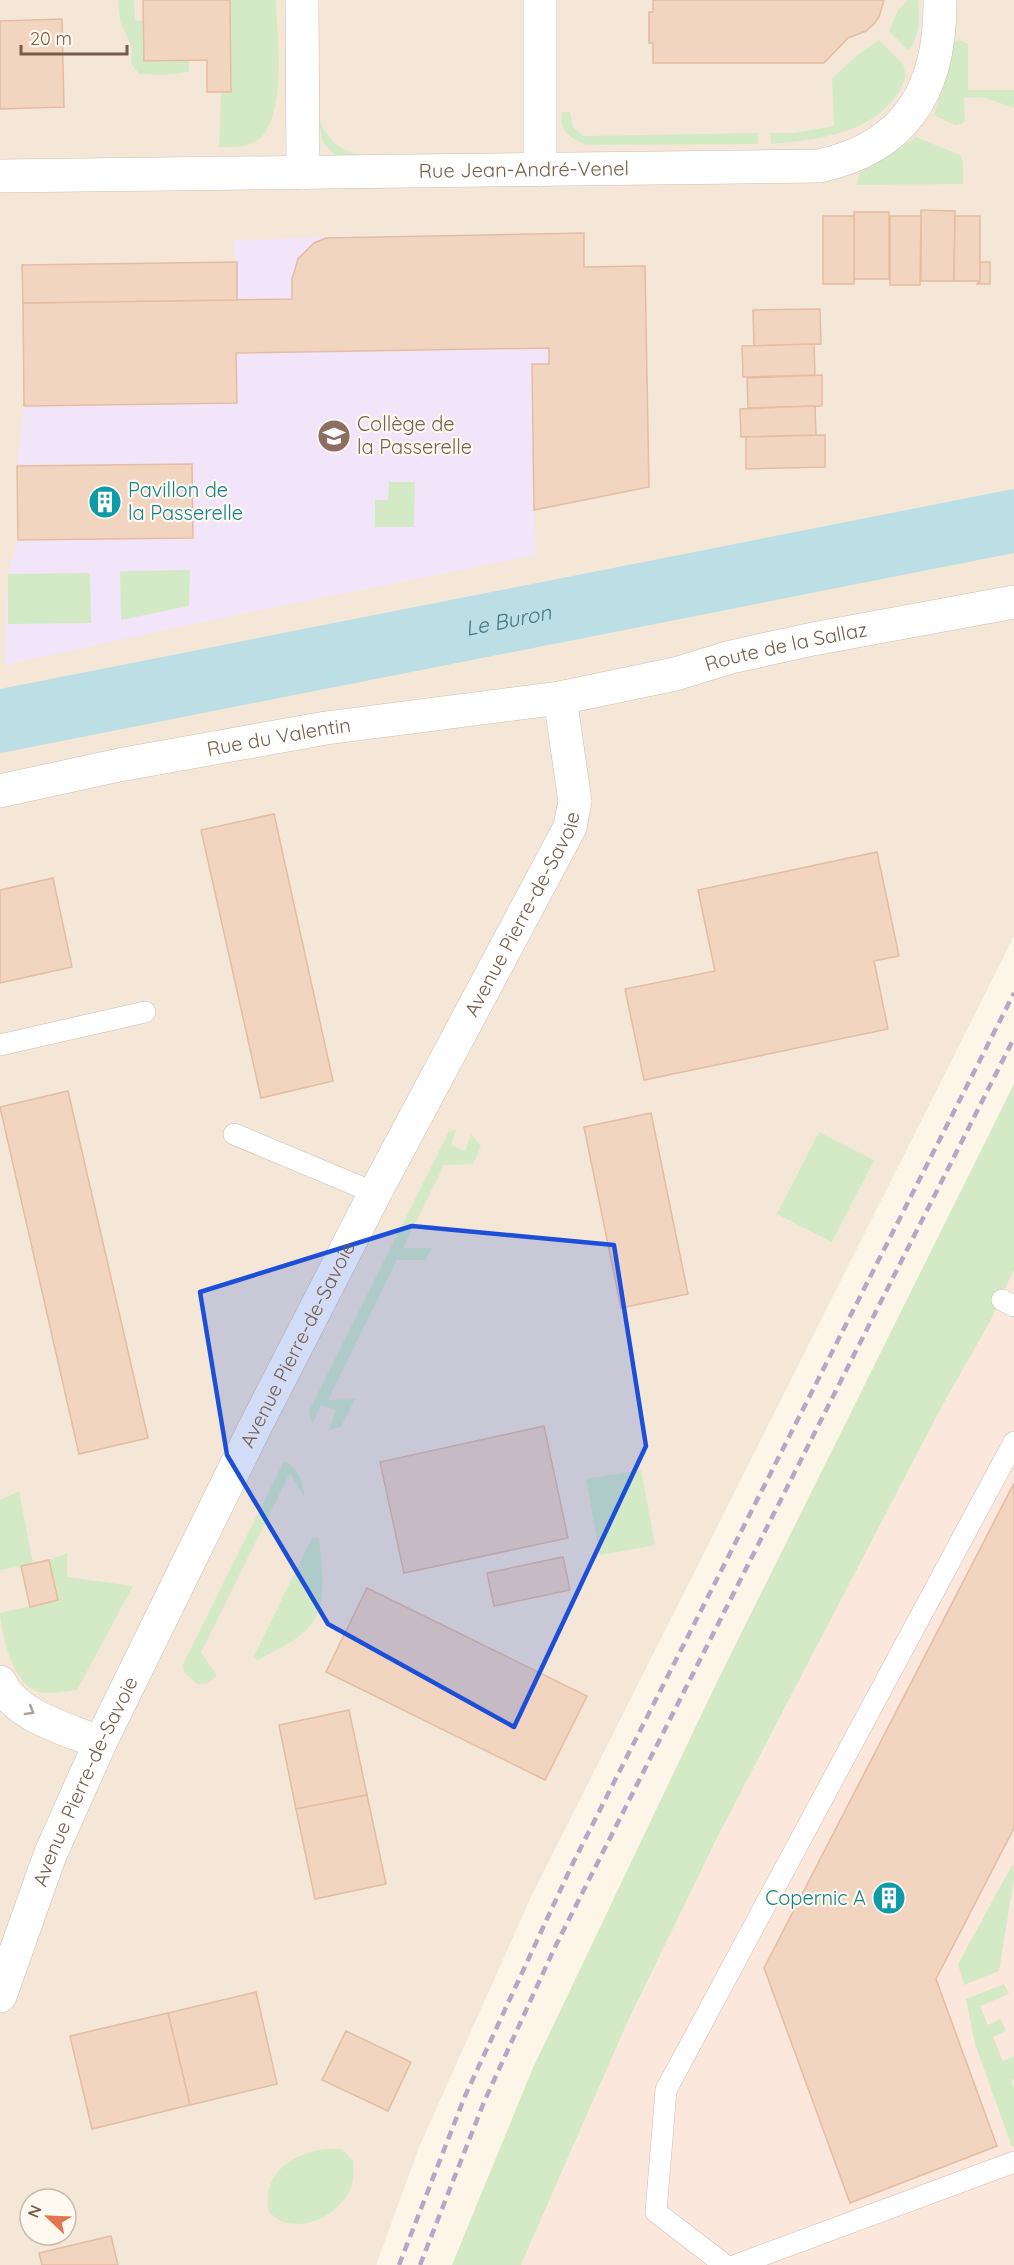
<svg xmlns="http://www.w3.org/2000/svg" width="1014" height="2265" viewBox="0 0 1014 2265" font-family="Quicksand,sans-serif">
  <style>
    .residential { fill: #f4e7d7; fill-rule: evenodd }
    .commercial { fill: #fce7dc }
    .education { fill: #f2e5f9 }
    .green { fill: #d4eac6 }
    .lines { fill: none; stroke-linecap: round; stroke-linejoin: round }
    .river { stroke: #bcdfe6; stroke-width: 63 }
    .building { fill: #f1d5c0; stroke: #e4bca1; stroke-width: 1.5 }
    .service-casing { stroke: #cebdae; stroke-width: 22 }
    .minor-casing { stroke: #cebdae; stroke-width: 34 }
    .secondary-casing { stroke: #d1beab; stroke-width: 34 }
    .service { stroke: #fff; stroke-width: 21 }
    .minor { stroke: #fff; stroke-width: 33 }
    .secondary { stroke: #fff; stroke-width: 33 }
    .rail { stroke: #b9a6c7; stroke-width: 4.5; stroke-dasharray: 9 6; stroke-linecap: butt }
    .oneway { stroke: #ad9d94 }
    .marked { fill: #1d4ed8; fill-opacity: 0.2; stroke: #1d4ed8; stroke-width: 4.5; stroke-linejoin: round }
    .labels { text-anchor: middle; stroke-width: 4.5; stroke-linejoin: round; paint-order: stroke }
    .street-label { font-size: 20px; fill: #775c4c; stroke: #fff9ef }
    .education-label { font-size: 20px; fill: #785e54; stroke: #fff9ef; text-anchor: start }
    .culture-label { font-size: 20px; fill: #0d838f; stroke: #fff9ef; text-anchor: start }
    .water-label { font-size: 21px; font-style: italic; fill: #437683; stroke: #fff9ef }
  </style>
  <rect width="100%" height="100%" fill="#fcf5e8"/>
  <!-- residential -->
  <path class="residential" d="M0 0H1014V936L531 1897 420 2145 376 2265H0ZM30 2199H66V2235H30Z"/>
  <!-- commercial -->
  <path class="commercial" d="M1014 1270V2265H521L628 2021 717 1838 942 1406 991 1320Z"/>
  <!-- education -->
  <path class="education" d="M584 233V267L645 266 649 487 534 510 536 555 192 624 5 665 8 574 18 540 17 466 24 406 22 265 236 262 233 241 338 236Z"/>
  <!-- green -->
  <g class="green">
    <path d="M118 0H134L135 20 143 21 189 60V72L164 75 139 74 131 63 132 47 120 21Z"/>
    <path d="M230 0H276C277 34 288 122 256 141 245 148 232 147 219 147L221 93 231 92Z"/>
    <path d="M908 0H918C920 15 920 39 908 50L889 31 898 10Z"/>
    <path d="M879 40 903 64 906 76C885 133 823 139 771 144L770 133H794L834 126 832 79 857 55Z"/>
    <path d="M959 40 968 44V90H1014V108L983 97 964 98 965 120 962 124 955 125 935 116V110L945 83 952 43Z"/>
    <path d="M562 112H570L573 127 583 136 758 133V144L586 145C570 138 558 130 562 112Z"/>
    <path d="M318 118C328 140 338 150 361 155L336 157 323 142Z"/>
    <path d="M916 137 960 155 963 162V184L857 185 859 173Z"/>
    <path d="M389 482H415L414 527H375V500H388Z"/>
    <path d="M190 570 189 606 121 620 120 571Z"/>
    <path d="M90 573 91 623 8 624V574Z"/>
    <path d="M1014 1084V1270L991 1320 942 1406 717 1838 628 2021 521 2265H452L532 2070 716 1684Z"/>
    <path d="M456 1130 451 1145 465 1151 471 1134 481 1146 473 1164 444 1165 403 1248H432L426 1260H397L328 1400 355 1399 341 1427 329 1430 336 1410 321 1405 312 1425 309 1411 449 1131Z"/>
    <path d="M819 1132 874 1160 832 1242 777 1214Z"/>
    <path d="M284 1461C301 1471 303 1481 305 1499L290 1473 201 1652 217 1676 206 1684H197L184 1672 183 1664Z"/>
    <path d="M641 1470 655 1545 600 1555 586 1479Z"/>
    <path d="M19 1491 33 1564 0 1570V1500Z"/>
    <path d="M312 1538H319C321 1566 330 1605 308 1628 296 1642 273 1651 257 1661L254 1656Z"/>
    <path d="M67 1553V1577L133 1586 77 1690C66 1691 50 1695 39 1692 13 1685 2 1637 0 1613L58 1600 49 1560Z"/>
    <path d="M1012 1865 1014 1866V1879L999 1971 964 1985 958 1964Z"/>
    <path d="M1004 1984 1009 1994 980 2006 988 2025 1001 2019 1006 2031 993 2037 1003 2061 1014 2056V2079L1011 2081 1014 2088V2146L1012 2147 975 2044 966 1999Z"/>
    <path d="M324 2149H342L353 2161C353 2167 354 2174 353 2180 348 2208 312 2231 284 2222 279 2221 273 2215 269 2212 261 2174 291 2155 324 2149Z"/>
  </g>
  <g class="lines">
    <!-- river -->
    <path class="river" id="s1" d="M0 721 1014 521"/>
  </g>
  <!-- building -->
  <g class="building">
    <path d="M143 0H230L231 92H207V60L144 61Z"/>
    <path d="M653 0H884L879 17 874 24 866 31 848 38 824 63H653V43H649V12H653Z"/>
    <path d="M62 19 64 107 0 109V21Z"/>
    <path d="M921 210 955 211 954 281H921Z"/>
    <rect x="854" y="212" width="35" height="67"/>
    <rect x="823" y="216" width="31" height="68"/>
    <path d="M890 216H921L920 285H890Z"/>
    <path d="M955 216H980V281H954Z"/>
    <path d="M584 233V267L645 266 649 487 534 510 532 364H549V348L236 353 237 403 24 406 23 303 292 299V279L298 259 314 243 326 238Z"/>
    <path d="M237 262V300L23 303 22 265Z"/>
    <path d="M980 262H990V284H977L980 281Z"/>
    <path d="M820 309 821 344 754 346 753 310Z"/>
    <path d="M814 344 815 375 743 377 742 346Z"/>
    <path d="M822 375V406L748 408 747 378Z"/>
    <path d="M815 406 816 435 741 437 740 409Z"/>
    <path d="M825 435V467L746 469V437Z"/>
    <path d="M192 464 193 538 18 540 17 466Z"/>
    <path d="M274 814 333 1081 261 1098 201 830Z"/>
    <path d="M877 852 899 956 874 961 888 1029 644 1080 625 989 715 971 698 890Z"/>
    <path d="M53 878 72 967 0 983V890Z"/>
    <path d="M68 1091 148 1438 79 1454 0 1107Z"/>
    <path d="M651 1113 688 1294 621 1308 584 1127Z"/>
    <path d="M544 1426 568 1538 404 1573 380 1462Z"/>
    <path d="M1014 1483V1828L936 1979 997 2146 850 2203 764 1968Z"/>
    <path d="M563 1557 570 1590 494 1606 487 1573Z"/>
    <path d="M49 1560 58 1600 30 1607 21 1566Z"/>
    <path d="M367 1588 587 1696 545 1780 326 1672Z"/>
    <path d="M349 1710 367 1795 296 1809 279 1725Z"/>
    <path d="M367 1795 386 1884 315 1899 296 1809Z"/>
    <path d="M256 1992 277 2084 190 2105 168 2013Z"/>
    <path d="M168 2013 190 2105 92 2129 70 2036Z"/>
    <path d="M346 2031 411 2062 388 2111 322 2080Z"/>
    <path d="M111 2236 118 2265H42L39 2253Z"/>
  </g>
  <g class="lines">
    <!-- service casing -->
    <g class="service-casing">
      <g id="service">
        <path d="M0 1045 145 1012"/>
        <path d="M234 1134 375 1193"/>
        <path d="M1002 1300 1014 1306"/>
        <path d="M725 2265 656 2212 666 2090 1014 1442"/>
        <path d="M736 2265 1014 2162"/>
      </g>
    </g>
    <!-- minor casing -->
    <g class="minor-casing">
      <g id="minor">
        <path d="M302 0 303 173"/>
        <path d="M540 0V170"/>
        <path id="s2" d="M0 176 819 166C908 147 941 87 940 0"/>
        <path d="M0 1682C16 1717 68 1729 100 1743"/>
        <path id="s3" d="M0 1996 50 1855 100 1743 254 1429 375 1193 570 827 575 801 560 698"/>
      </g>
    </g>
    <!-- secondary casing -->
    <g class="secondary-casing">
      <g id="secondary">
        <path id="s4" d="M0 791 119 765 326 728 560 698 675 674 731 657 813 639 1014 602"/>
      </g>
    </g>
    <!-- service -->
    <use href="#service" class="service"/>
    <!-- minor -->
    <use href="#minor" class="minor"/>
    <!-- secondary -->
    <use href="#secondary" class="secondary"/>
    <!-- rail -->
    <g class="rail">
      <path d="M399 2265 465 2096 572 1865 1014 993"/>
      <path d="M420 2265 484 2102 555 1947 1014 1038"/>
    </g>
  </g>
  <!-- one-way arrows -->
  <defs><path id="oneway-chevron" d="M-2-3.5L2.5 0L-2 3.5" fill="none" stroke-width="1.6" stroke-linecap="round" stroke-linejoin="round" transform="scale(1.5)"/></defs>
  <use class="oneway" href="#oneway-chevron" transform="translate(30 1711) rotate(31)"/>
  <!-- marked area -->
  <path class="marked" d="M412 1226 614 1245 646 1446 514 1727 328 1624 227 1455 200 1292Z"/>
  <!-- icons -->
  <defs>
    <g id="school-disc" transform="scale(1.725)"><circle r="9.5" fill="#8d6e63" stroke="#fff9ef"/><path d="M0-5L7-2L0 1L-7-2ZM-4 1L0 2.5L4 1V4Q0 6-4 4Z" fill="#fff"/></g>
    <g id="building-disc" transform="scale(1.725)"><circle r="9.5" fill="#0f9aa8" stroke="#fff9ef"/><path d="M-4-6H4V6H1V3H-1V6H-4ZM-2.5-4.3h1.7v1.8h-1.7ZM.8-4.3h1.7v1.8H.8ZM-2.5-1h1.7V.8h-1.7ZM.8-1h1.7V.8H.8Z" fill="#fff"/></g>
  </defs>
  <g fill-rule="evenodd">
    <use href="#school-disc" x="334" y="436"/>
    <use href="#building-disc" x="105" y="502"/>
    <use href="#building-disc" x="889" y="1898"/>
  </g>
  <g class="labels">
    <!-- street labels -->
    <g class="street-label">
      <text dy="7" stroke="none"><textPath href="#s2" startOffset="524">Rue Jean-André-Venel</textPath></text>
      <text dy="7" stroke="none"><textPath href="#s4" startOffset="800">Route de la Sallaz</textPath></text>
      <text dy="7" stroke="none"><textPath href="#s4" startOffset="284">Rue du Valentin</textPath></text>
      <text dy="7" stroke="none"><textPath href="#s3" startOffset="1203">Avenue Pierre-de-Savoie</textPath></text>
      <text dy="7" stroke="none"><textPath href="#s3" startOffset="717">Avenue Pierre-de-Savoie</textPath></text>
      <text dy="7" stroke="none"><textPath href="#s3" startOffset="231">Avenue Pierre-de-Savoie</textPath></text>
    </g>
    <!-- education labels -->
    <g class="education-label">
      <text x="357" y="431">Collège de<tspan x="357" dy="23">la Passerelle</tspan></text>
    </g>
    <!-- culture labels -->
    <g class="culture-label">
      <text x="128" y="497">Pavillon de<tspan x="128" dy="23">la Passerelle</tspan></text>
      <text x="866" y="1905" text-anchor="end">Copernic A</text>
    </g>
    <!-- water labels -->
    <g class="water-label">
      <text dy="7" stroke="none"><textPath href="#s1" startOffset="518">Le Buron</textPath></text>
    </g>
  </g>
  <!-- north arrow -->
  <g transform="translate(48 2217) rotate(293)"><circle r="28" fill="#fff9ef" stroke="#c9baae" stroke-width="1.5"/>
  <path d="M0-4.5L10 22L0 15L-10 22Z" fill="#e47550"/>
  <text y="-9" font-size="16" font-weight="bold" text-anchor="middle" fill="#775c4c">N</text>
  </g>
  <!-- scale -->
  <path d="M21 45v9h106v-9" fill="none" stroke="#775c4c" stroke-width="3"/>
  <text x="30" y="45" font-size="18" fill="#775c4c" stroke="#fff9ef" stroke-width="4.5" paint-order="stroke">20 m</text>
</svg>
